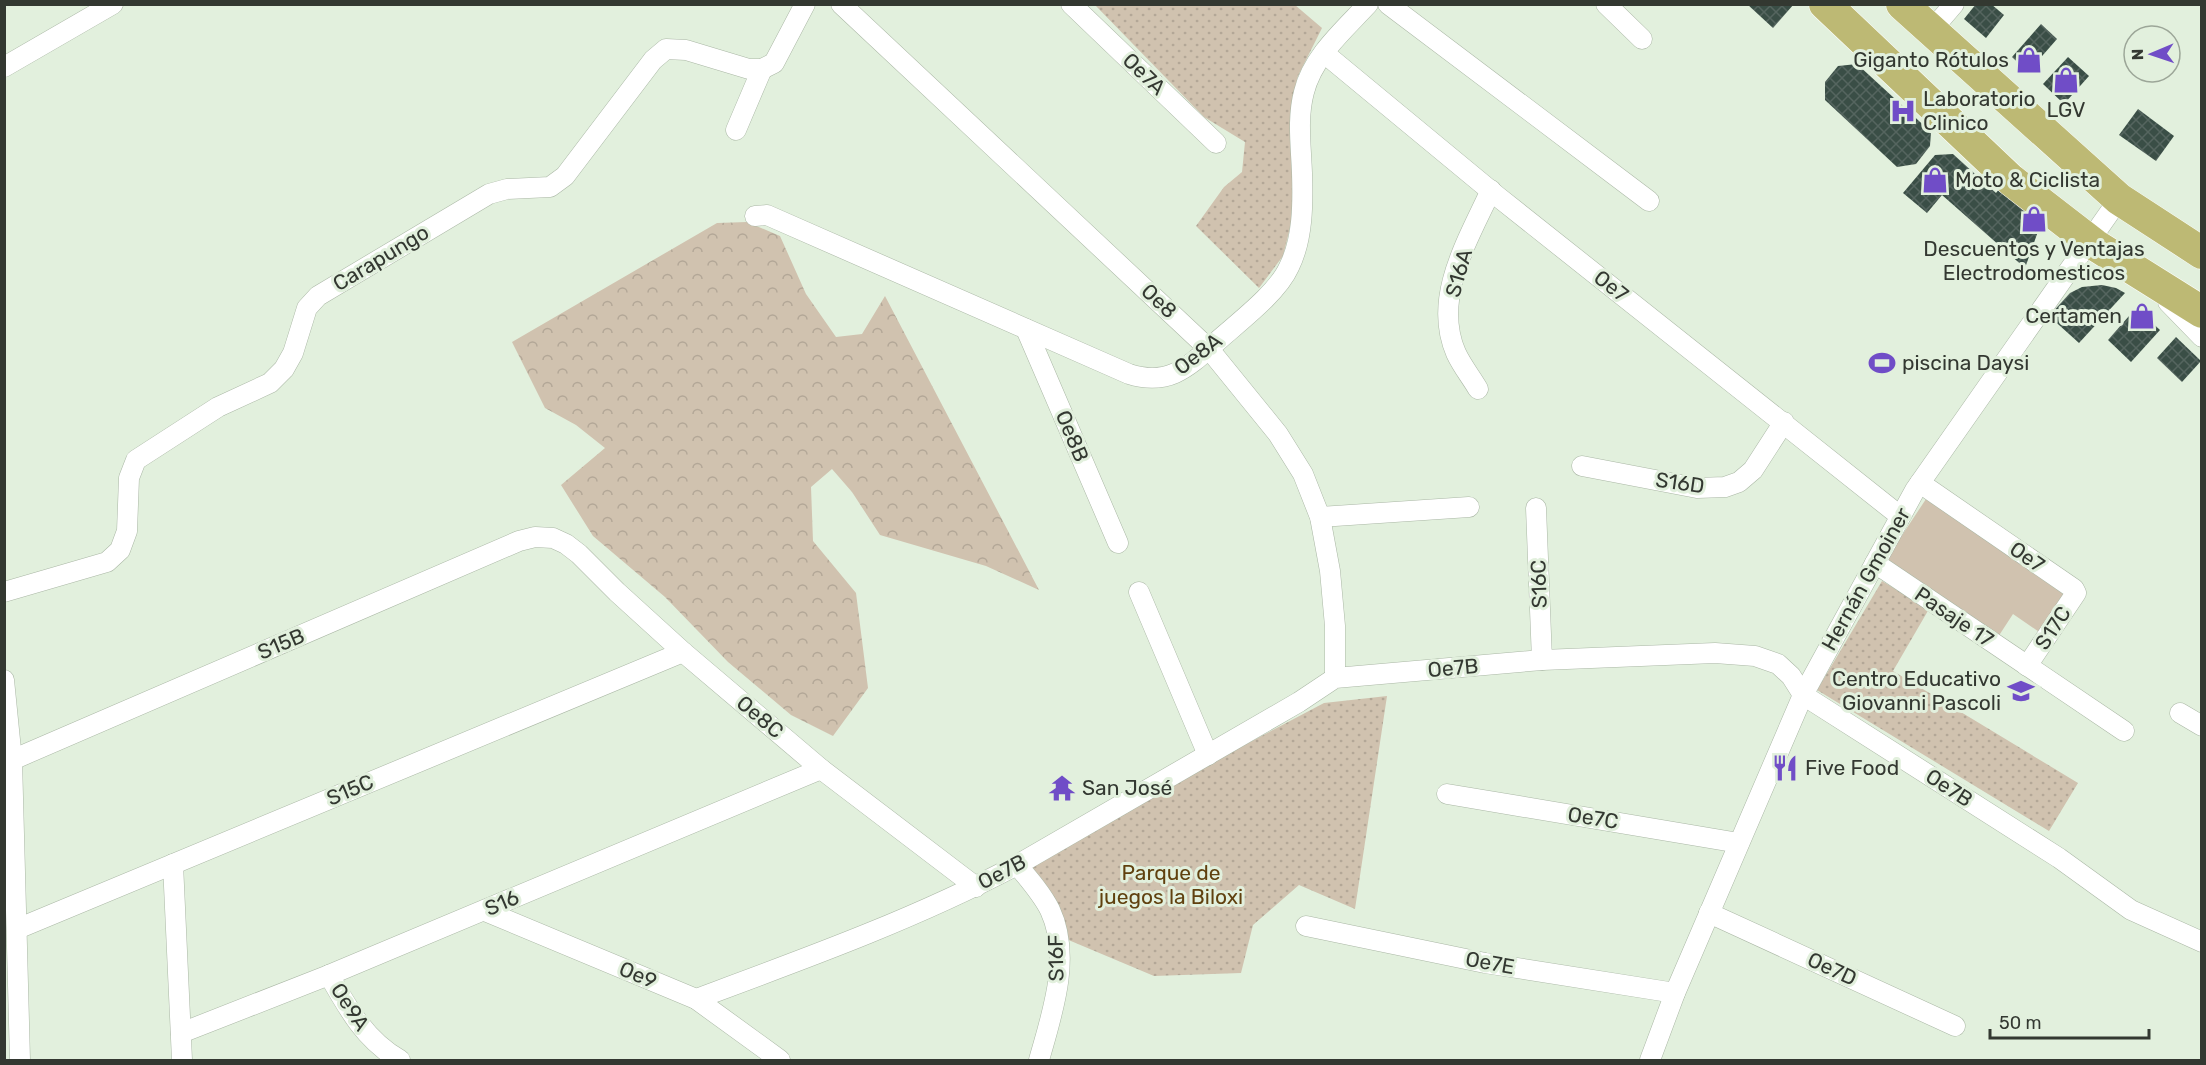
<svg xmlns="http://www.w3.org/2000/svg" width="2206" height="1065" viewBox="0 0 2206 1065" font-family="Rubik,sans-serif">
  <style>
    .forest { fill: url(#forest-crowns) }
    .park { fill: url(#park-dots) }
    .garden { fill: #d0c2af }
    .building { fill: url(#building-cross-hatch) }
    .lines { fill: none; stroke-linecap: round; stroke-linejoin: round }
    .minor-casing { stroke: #aab7a5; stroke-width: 21 }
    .primary-casing { stroke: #fff; stroke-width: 33 }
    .minor { stroke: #fff; stroke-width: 20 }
    .primary { stroke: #bdb974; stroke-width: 32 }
    .labels { text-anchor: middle; stroke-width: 6; stroke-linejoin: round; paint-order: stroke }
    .poi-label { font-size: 21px; fill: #333831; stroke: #e2f0dd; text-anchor: start }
    .street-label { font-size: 21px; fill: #333831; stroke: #e2f0dd }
    .park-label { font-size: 21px; fill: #60410f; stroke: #e2f0dd }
  </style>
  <defs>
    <pattern id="forest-crowns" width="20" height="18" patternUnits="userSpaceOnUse" patternTransform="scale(1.5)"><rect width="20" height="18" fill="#d0c2af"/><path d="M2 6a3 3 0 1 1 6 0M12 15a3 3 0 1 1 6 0" fill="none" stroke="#b3a797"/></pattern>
    <pattern id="park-dots" width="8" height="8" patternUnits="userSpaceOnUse" patternTransform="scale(1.5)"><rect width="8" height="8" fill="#d0c2af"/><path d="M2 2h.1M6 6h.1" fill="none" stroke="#b3a797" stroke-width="1.8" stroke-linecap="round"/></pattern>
    <pattern id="building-cross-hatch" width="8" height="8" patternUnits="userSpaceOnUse" patternTransform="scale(1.5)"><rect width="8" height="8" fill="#3a4e46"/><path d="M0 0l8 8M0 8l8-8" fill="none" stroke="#55655f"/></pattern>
  </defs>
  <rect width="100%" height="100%" fill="#e2f0dd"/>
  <!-- forest -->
  <path class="forest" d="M747 222 780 236 806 294 836 337 862 334 885 296 1039 590 986 566 880 535 852 492 832 469 811 487 813 541 856 593 868 688 833 736 791 715 728 662 665 597 593 536 561 485 605 448 576 425 545 408 512 342 717 223Z"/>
  <!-- park -->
  <g class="park">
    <path d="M1095 5H1295L1322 28 1298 76 1292 101 1295 182 1292 220 1283 256 1259 288 1196 226 1224 187 1242 172 1245 142 1204 117Z"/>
    <path d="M1882 581 1929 609 1893 671 2078 783 2049 831 1817 690Z"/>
    <path d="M1387 696 1355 909 1299 885 1253 925 1241 973 1154 976 1059 936 1017 865 1324 703Z"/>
  </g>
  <!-- garden -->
  <path class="garden" d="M1928 496 2073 594 2045 636 2013 614 1998 637 1885 561Z"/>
  <!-- building -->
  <g class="building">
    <path d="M1747 4H1794L1773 28Z"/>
    <path d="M1976 4H1991L2004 15 1986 38 1964 19Z"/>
    <path d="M2041 24 2057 39 2028 72 2012 57Z"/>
    <path d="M2068 57 2089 76 2064 104 2043 84Z"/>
    <path d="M1857 64 1931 132 1930 146 1916 164 1897 167 1825 100V82L1838 66Z"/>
    <path d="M2138 109 2174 136 2156 161 2119 135Z"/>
    <path d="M1953 154 1996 193 2004 183 2038 215 2041 223 2025 268 1942 195 1927 213 1903 193 1935 155Z"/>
    <path d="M2102 285 2116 288 2125 293 2079 343 2049 316 2070 293 2082 287Z"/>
    <path d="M2136 308 2160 330 2131 362 2108 340Z"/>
    <path d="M2176 337 2201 361 2182 382 2157 358Z"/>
  </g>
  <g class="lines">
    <!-- minor casing -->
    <g class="minor-casing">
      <g id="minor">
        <path d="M841 4 1209 349 1278 434 1303 474 1320 517 1330 571 1335 626V678"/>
        <path d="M1071 4 1216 143"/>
        <path d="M1388 4 1649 201"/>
        <path d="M1606 4 1642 39"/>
        <path d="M1930 32 1954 4"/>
        <path d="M1324 53 1497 196 1900 516"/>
        <path d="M4 67 113 4"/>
        <path d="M736 130 762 69"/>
        <path d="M755 216 767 215 1129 374C1167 386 1186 369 1213 345 1236 324 1277 294 1289 267 1303 239 1303 204 1302 173 1301 146 1297 118 1304 92 1313 56 1344 30 1368 4"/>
        <path d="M2168 302 2202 337"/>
        <path d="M1026 329 1118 543"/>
        <path d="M1478 389C1471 377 1462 366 1456 353 1432 298 1468 240 1491 190"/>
        <path d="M1582 466 1697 488 1725 487 1739 482 1753 470 1784 422"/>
        <path d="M1920 483 2074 589 2076 593 2074 596 2027 666"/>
        <path d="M1536 508 1542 660"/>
        <path d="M1320 517 1469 507"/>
        <path d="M1875 563 2124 731"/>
        <path d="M4 592 107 562 120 550 127 531 129 478 136 460 218 407 270 383 284 369 293 353 307 308 318 296 489 194 507 189 550 187 565 176 653 60 666 49 686 50 749 69H762L774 63 805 4"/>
        <path d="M1139 592 1208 755"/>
        <path d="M4 680 12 760 20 1060"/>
        <path d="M2180 713 2202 726"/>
        <path d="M12 760 519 541 535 537 553 538 566 544 579 554 617 592 683 652 821 769 976 887"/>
        <path d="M1447 794 1739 843"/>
        <path d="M173 864 182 1060"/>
        <path d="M1017 865C1029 879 1042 894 1050 910 1072 957 1052 1014 1039 1060"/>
        <path d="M485 911 696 999 780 1060"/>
        <path d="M1709 913 1955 1026"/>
        <path d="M1306 926 1485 963 1675 993"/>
        <path d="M17 929 683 652"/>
        <path d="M329 975C348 1009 366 1041 400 1060"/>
        <path d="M696 999C804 959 915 919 1017 865L1299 702 1335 678 1542 660 1715 653 1755 656 1778 664 1791 676 1803 695 2059 858 2131 910 2202 942"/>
        <path d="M181 1033 329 975 821 769"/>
        <path d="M1650 1060 1675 993 1803 695 1915 490 2119 199"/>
      </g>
    </g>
    <!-- primary casing -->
    <g class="primary-casing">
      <g id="primary">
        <path d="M1825 4 2011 180 2095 245 2202 312"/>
        <path d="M1902 4 2119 199 2202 253"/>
      </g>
    </g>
    <!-- minor -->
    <use href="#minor" class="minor"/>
    <!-- primary -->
    <use href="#primary" class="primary"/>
  </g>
  <!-- icons -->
  <defs>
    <g id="shop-bare" transform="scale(2.07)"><path d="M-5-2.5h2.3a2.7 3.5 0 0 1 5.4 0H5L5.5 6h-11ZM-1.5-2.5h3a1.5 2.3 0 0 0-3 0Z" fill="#704dc7" stroke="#e2f0dd" stroke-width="2.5" paint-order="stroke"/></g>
    <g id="hospital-bare" transform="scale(2.07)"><path d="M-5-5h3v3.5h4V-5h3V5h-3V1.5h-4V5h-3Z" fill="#704dc7" stroke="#e2f0dd" stroke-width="2.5" paint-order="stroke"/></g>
    <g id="stadium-bare" transform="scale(2.07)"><path d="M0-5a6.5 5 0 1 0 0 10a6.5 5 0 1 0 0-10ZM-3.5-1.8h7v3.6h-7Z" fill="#704dc7" stroke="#e2f0dd" stroke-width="2.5" paint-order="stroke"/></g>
    <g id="school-bare" transform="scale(2.07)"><path d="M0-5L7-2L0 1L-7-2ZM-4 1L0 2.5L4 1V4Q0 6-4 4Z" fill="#704dc7" stroke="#e2f0dd" stroke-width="2.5" paint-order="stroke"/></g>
    <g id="restaurant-bare" transform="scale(2.07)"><path d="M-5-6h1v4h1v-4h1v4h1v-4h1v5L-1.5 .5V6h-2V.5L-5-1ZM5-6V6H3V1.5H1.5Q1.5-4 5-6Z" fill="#704dc7" stroke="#e2f0dd" stroke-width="2.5" paint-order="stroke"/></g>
    <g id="temple-bare" transform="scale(2.07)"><path d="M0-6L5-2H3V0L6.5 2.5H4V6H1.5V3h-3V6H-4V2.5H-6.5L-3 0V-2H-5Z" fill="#704dc7" stroke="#e2f0dd" stroke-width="2.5" paint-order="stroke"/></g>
  </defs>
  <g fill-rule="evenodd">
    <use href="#shop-bare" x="2029" y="60"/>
    <use href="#shop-bare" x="2066" y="80"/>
    <use href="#hospital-bare" x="1903" y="111"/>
    <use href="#shop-bare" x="1935" y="180"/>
    <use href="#shop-bare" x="2034" y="219"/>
    <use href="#shop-bare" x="2142" y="316"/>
    <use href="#stadium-bare" x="1882" y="363"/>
    <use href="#school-bare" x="2021" y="691"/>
    <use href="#restaurant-bare" x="1785" y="768"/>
    <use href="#temple-bare" x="1062" y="788"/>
  </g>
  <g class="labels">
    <!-- poi labels -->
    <g class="poi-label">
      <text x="2009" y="67" text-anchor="end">Giganto Rótulos</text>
      <text x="1923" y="106">Laboratorio<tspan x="1923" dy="24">Clinico</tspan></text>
      <text x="2066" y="117" text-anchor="middle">LGV</text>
      <text x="1955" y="187">Moto &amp; Ciclista</text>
      <text x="2034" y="256" text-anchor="middle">Descuentos y Ventajas<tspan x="2034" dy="24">Electrodomesticos</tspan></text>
      <text x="2122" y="323" text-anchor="end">Certamen</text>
      <text x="1902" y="370">piscina Daysi</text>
      <text x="2001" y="686" text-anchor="end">Centro Educativo<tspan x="2001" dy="24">Giovanni Pascoli</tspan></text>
      <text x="1805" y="775">Five Food</text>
      <text x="1082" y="795">San José</text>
    </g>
    <!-- street labels -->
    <g class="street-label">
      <text transform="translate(1144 74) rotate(44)" y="7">Oe7A</text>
      <text transform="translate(381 258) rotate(-31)" y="7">Carapungo</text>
      <text transform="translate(1459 273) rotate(-74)" y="7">S16A</text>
      <text transform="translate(1611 286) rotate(38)" y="7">Oe7</text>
      <text transform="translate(1159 301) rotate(43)" y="7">Oe8</text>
      <text transform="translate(1198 354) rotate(-37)" y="7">Oe8A</text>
      <text transform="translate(1072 436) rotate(67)" y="7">Oe8B</text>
      <text transform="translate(1680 483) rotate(8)" y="7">S16D</text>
      <text transform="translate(2027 557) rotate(35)" y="7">Oe7</text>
      <text transform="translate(1866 579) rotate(-61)" y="7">Hernán Gmoiner</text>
      <text transform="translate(1539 584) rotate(-92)" y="7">S16C</text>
      <text transform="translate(1954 617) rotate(34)" y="7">Pasaje 17</text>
      <text transform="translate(2053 628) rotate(-57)" y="7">S17C</text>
      <text transform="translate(281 644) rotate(-23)" y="7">S15B</text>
      <text transform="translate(1453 668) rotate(-5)" y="7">Oe7B</text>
      <text transform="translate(760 717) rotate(40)" y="7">Oe8C</text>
      <text transform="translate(1949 788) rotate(33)" y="7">Oe7B</text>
      <text transform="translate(350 790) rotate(-23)" y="7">S15C</text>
      <text transform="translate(1593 818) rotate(9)" y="7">Oe7C</text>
      <text transform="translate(1002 872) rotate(-28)" y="7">Oe7B</text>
      <text transform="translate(502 903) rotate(-23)" y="7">S16</text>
      <text transform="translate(1056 958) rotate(-91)" y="7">S16F</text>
      <text transform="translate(1490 963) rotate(10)" y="7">Oe7E</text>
      <text transform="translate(1832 969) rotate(25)" y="7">Oe7D</text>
      <text transform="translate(638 975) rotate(23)" y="7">Oe9</text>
      <text transform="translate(350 1007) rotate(57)" y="7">Oe9A</text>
    </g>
    <!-- park labels -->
    <g class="park-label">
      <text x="1171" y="880">Parque de<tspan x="1171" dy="24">juegos la Biloxi</tspan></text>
    </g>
  </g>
  <!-- border -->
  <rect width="2206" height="1065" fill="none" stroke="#333831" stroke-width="12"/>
  <!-- north arrow -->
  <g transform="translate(2152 54) rotate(268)"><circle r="28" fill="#e2f0dd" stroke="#9ca698" stroke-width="1.5"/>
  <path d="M0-4.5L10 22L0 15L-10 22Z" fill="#704dc7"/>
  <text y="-9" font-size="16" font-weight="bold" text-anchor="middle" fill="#333831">N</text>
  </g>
  <!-- scale -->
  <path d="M1990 1029v9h159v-9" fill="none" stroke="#333831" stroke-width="3"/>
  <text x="1999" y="1029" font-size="18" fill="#333831" stroke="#e2f0dd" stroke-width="4.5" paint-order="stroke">50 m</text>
</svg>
